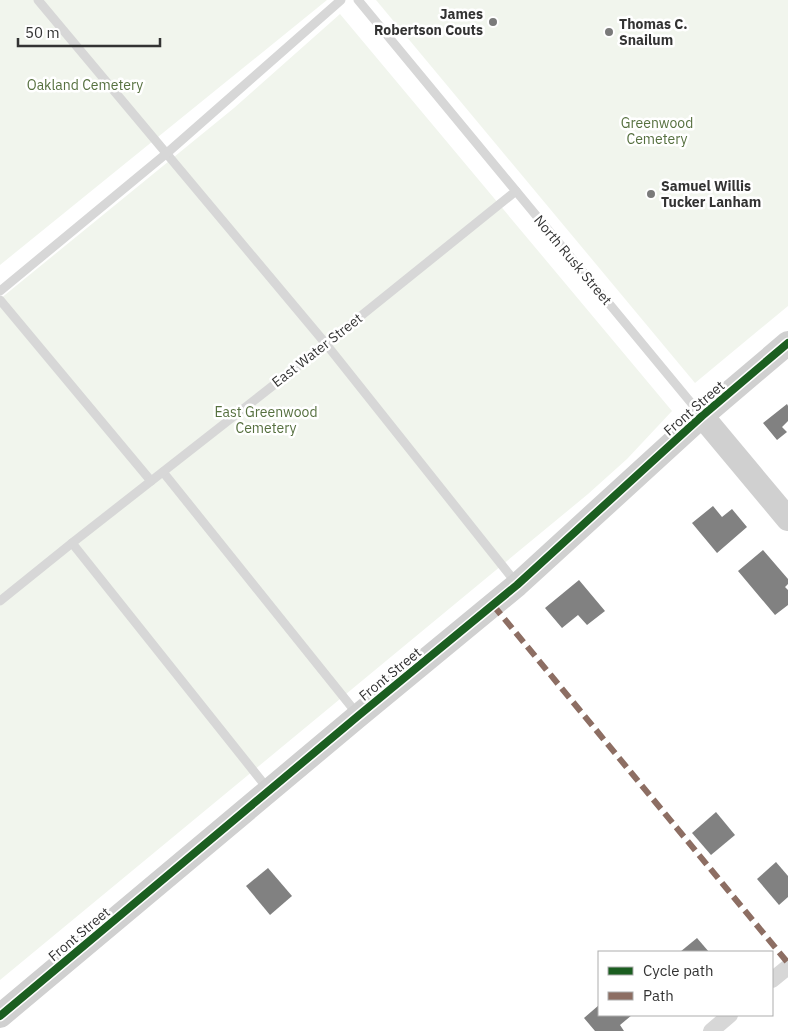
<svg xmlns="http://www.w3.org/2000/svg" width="788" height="1031" viewBox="0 0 788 1031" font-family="'IBM Plex Sans',sans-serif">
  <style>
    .green { fill: #f1f5ed }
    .building { fill: #818181 }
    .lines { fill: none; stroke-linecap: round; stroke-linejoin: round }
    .lane { stroke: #d7d7d7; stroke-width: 9 }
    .street { stroke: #d7d7d7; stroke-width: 16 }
    .secondary { stroke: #d0d0d0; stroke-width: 24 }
    .quiet { stroke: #8d6e63; stroke-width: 6; stroke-dasharray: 12 6; stroke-linecap: butt }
    .cycleway-casing { stroke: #fff; stroke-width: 11 }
    .cycleway { stroke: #1b5e20; stroke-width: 8 }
    .poi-dot { fill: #7a7a7a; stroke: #fff; stroke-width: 2 }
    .labels { text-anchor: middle; stroke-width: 5; stroke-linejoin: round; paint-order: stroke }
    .poi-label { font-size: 14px; font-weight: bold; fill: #333; stroke: #fff; text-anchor: start }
    .park-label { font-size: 14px; fill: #56703f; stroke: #fff }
    .street-label { font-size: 14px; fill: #333; stroke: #fff }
  </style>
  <rect width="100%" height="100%" fill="#fff"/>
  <!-- green -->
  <g class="green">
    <path d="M0 0H327L0 265Z"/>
    <path d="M376 0H788V306L695 383Z"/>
    <path d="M340 14 672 411 627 459 588 494 0 980V299L234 108Z"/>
  </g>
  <!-- building -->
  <g class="building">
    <path d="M787 404 788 406V421L782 427 787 432 777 440 763 423Z"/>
    <path d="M713 506 722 517 732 509 747 527 717 553 692 523Z"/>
    <path d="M763 550 788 579V584L785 587 788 590V605L775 615 738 571Z"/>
    <path d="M579 580 605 611 587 625 578 615 562 628 545 608Z"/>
    <path d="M716 812 735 835 711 855 692 833Z"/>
    <path d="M776 862 788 876V897L779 905 757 879Z"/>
    <path d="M268 868 292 896 270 915 246 886Z"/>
    <path d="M697 938 709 952H680Z"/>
    <path d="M599 1005V1015H632L620 1025 624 1031H595L584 1018Z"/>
  </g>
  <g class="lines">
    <!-- lane -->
    <g class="lane">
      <path d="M38 0 326 344 517 584"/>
      <path d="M358 0 702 416"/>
      <path d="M0 291 167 153 341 0"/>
      <path d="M0 300 151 481"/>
      <path d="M163 472 358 715"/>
      <path d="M72 543 268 789"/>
      <path d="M0 601 72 543 326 344 516 191"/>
    </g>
    <!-- street -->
    <g class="street">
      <path d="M772 980 788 967"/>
      <path d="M711 1031 730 1015"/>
    </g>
    <!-- secondary -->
    <g class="secondary">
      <path d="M702 416 788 519"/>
      <path d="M0 1016 358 716 517 585 702 416 788 343"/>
    </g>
    <!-- quiet -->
    <path class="quiet" d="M493 605 788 963"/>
    <!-- cycleway casing -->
    <g class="cycleway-casing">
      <path id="cycleway" d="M0 1016 358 716 517 585 702 416 788 343"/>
    </g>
    <!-- cycleway -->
    <use href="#cycleway" class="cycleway"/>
  </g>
  <!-- markers -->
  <g class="poi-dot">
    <circle cx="493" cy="22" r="5"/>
    <circle cx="609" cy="32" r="5"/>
    <circle cx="651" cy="194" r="5"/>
  </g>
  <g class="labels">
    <!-- poi labels -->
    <g class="poi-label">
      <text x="483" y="19" text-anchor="end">James<tspan x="483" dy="16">Robertson Couts</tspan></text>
      <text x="619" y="29">Thomas C.<tspan x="619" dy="16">Snailum</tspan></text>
      <text x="661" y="191">Samuel Willis<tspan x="661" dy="16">Tucker Lanham</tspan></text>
    </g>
    <!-- park labels -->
    <g class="park-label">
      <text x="85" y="90">Oakland Cemetery</text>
      <text x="657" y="128">Greenwood<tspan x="657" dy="16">Cemetery</tspan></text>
      <text x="266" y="417">East Greenwood<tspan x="266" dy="16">Cemetery</tspan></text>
    </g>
    <!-- street labels -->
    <g class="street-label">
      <text transform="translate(573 260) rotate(50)" y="5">North Rusk Street</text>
      <text transform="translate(317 350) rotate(-38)" y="5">East Water Street</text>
      <text transform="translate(694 408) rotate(-41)" y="5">Front Street</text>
      <text transform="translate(390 674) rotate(-39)" y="5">Front Street</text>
      <text transform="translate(79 934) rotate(-40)" y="5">Front Street</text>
    </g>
  </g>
  <!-- legend -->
  <rect x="598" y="951" width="175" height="65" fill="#ffffff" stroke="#adadad"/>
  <rect x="608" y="967" width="25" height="8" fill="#1b5e20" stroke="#adadad"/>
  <text x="643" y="976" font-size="15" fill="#333333">Cycle path</text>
  <rect x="608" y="992" width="25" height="8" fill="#8d6e63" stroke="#adadad"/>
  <text x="643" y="1001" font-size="15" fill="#333333">Path</text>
  <!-- scale -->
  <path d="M18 38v8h142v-8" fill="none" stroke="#333333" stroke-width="2.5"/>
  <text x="25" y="38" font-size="15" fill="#333333" stroke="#ffffff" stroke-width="4" paint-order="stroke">50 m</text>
</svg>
